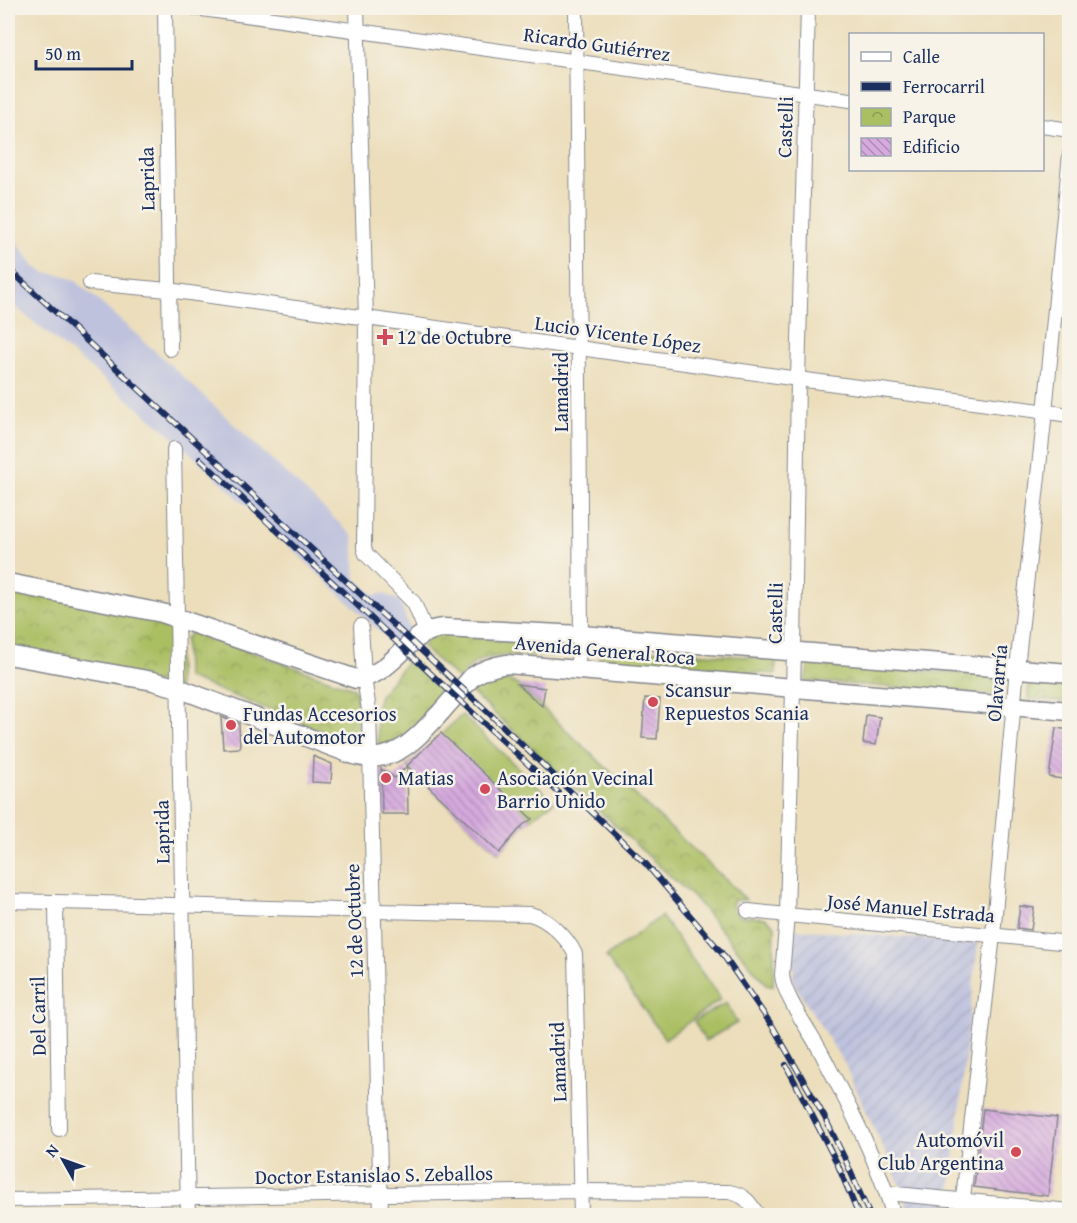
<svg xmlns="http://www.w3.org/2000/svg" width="1077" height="1223" viewBox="0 0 1077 1223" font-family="'Gentium Book Plus',serif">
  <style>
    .industrial { fill: url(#industrial-furrows) }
    .railway { fill: #bfc2dd }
    .park { fill: url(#park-crowns); stroke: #627660; stroke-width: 1.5 }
    .pitch { fill: #aabe62; stroke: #627660; stroke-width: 1.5 }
    .building { fill: url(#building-back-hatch) }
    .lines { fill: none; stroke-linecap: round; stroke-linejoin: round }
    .minor-casing { stroke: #84868c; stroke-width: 16 }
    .major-casing { stroke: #84868c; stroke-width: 21 }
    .minor { stroke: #fff; stroke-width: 14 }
    .major { stroke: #fff; stroke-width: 18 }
    .rail-casing { stroke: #1b2f5e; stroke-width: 6 }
    .rail { stroke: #f7f3e8; stroke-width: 4; stroke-dasharray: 11; stroke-linecap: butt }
    .poi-dot { fill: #d1495b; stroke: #f7f3e8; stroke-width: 2 }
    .labels { text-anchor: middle; stroke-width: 5; stroke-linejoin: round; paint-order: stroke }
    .street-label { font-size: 20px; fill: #1b2f5e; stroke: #f7f3e8 }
    .poi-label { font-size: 20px; fill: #1b2f5e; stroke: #f7f3e8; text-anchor: start }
  </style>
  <defs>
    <pattern id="industrial-furrows" width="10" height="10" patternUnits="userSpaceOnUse" patternTransform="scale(1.5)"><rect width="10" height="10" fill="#bfc2dd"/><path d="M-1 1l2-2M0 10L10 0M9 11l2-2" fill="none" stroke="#a4a7c0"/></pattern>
    <pattern id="park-crowns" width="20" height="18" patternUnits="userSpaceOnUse" patternTransform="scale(1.5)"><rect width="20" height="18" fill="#aabe62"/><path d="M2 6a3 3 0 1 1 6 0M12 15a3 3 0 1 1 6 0" fill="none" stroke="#8a9b54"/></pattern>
    <pattern id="building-back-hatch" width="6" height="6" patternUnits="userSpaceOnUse" patternTransform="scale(1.5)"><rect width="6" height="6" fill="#d6aade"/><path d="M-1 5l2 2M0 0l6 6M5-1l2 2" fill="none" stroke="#ad8bb7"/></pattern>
  </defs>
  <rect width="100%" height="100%" fill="#f7f3e8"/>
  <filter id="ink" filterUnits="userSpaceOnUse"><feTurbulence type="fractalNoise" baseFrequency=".0167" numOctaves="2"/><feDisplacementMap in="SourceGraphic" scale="12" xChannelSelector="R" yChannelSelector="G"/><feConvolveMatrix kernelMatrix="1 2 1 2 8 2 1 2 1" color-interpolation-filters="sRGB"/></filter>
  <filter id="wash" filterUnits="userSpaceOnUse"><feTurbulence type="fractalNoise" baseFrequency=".008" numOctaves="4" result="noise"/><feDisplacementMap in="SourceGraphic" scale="24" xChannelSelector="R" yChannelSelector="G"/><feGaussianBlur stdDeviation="1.35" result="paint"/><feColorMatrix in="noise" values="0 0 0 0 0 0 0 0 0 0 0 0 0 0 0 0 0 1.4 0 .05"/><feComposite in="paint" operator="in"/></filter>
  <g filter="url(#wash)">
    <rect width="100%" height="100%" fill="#ecdebb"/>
    <!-- industrial -->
    <path class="industrial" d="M795 929 978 943 948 1215H909L901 1187 844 1063 793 982Z"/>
    <!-- railway -->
    <path class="railway" d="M8 230 35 267 46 273 63 275 76 281 163 358 353 536 356 579 375 596 381 593 399 600 412 634 395 646 169 433 8 301Z"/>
    <!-- park -->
    <g class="park">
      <path d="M8 583 178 617V688L8 655Z"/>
      <path d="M193 631 353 688 357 693 359 735 357 739 348 741 188 678 186 675 185 639Z"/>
      <path d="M439 634 554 644 557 654 553 656C533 657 493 652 476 662 469 667 464 673 459 680L422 647 428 638Z"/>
      <path d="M600 646 776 659V674L598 663Z"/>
      <path d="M408 660 443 693 407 734 385 746 378 743 376 709 380 695Z"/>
      <path d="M809 663 999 676 998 695 805 681Z"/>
      <path d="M503 678 518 685 728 882 746 900H734L732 906 738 916 766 918 775 926 773 986 766 984 697 901 471 692C480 682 490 680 503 678Z"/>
      <path d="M1029 680 1069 683V702L1028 699Z"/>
    </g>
    <!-- pitch -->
    <g class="pitch">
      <path d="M462 715 554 802 523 825 499 853 407 766Z"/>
      <path d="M661 916 721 999 665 1039 606 957Z"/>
      <path d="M726 1003 737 1023 705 1041 694 1021Z"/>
    </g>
    <g id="blocks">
      <!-- building -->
      <g class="building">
        <path d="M517 684 545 688 542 706Z"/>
        <path d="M645 698 660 699 657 739 642 738Z"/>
        <path d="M866 715 880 717 876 745 863 743Z"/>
        <path d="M221 717 239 724 240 748 223 749Z"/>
        <path d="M1056 728 1070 730V780L1049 777Z"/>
        <path d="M441 733 532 819 523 825 499 853 407 766 408 814H382L381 769 395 778 425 748Z"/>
        <path d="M313 756 332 764 331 783 312 782Z"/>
        <path d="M1020 906 1034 908 1031 930 1017 928Z"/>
        <path d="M983 1109 1057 1118 1048 1196 974 1187Z"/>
      </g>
    </g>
  </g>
  <g filter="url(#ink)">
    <use href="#blocks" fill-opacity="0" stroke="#84868c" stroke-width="1.5"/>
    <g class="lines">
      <!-- minor casing -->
      <g class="minor-casing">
        <g id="minor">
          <path d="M165 8 170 349"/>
          <path d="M195 8 850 100"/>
          <path d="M357 8 366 318 364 548 366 554 414 603 426 632"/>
          <path d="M576 8 581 635 577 669"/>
          <path d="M808 8 798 379 794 651 787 915 782 975C784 997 810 1031 821 1052 850 1108 875 1155 894 1216"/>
          <path d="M1042 126 1070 130"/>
          <path d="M90 283 168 290 798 379 1070 415"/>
          <path d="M174 449 188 1216"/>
          <path d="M361 626 364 678 369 710 381 1216"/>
          <path d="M8 901C182 904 356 912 530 914 548 919 567 937 575 954L581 1216"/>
          <path d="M56 902 59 1129"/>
          <path d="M748 911 1070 943"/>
          <path d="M887 1193 1070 1211"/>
          <path d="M8 1200 581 1191 729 1192C745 1195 750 1202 758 1216"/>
          <path d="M961 1216 993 935 1017 668 1045 412 1070 154"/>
        </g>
      </g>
      <!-- major casing -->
      <g class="major-casing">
        <g id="major">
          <path d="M8 583 162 613 356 679C395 675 408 629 444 628L581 635 1070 673"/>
          <path d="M8 655 153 681 178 688 351 754C392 768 416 739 441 712 451 700 462 689 472 677 483 669 493 666 507 664L1070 711"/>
        </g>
      </g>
      <!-- minor -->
      <use href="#minor" class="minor"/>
      <!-- major -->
      <use href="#major" class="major"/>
      <!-- rail casing -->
      <g class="rail-casing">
        <g id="rail">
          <path d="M8 268 491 715 646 864 721 952 773 1027 825 1118 845 1159 870 1216"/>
          <path d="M200 459 558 792"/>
          <path d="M786 1065 837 1163 859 1216"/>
        </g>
      </g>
      <!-- rail -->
      <use href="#rail" class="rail"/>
    </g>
  </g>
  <!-- markers -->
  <g class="poi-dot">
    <path d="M382 328h6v6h6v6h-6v6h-6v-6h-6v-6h6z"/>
    <circle cx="653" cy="702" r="6"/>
    <circle cx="231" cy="725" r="6"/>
    <circle cx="386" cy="778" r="6"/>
    <circle cx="485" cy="789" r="6"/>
    <circle cx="1016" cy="1152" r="6"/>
  </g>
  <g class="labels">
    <!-- street labels -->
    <g class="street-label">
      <text transform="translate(597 44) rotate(8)" y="7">Ricardo Gutiérrez</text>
      <text transform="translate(785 127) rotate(-88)" y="7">Castelli</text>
      <text transform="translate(147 179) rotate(-91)" y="7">Laprida</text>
      <text transform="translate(618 334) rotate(8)" y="7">Lucio Vicente López</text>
      <text transform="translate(561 392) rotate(-90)" y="7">Lamadrid</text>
      <text transform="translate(775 613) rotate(-89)" y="7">Castelli</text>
      <text transform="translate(605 650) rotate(5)" y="7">Avenida General Roca</text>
      <text transform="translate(997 683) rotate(-85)" y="7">Olavarría</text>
      <text transform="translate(162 832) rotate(-91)" y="7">Laprida</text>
      <text transform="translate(911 908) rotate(5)" y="7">José Manuel Estrada</text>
      <text transform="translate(354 921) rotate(-92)" y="7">12 de Octubre</text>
      <text transform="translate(38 1016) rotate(-91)" y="7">Del Carril</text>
      <text transform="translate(558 1062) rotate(-92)" y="7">Lamadrid</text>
      <text transform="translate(374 1175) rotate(-1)" y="7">Doctor Estanislao S. Zeballos</text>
    </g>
    <!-- poi labels -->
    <g class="poi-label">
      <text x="397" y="344">12 de Octubre</text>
      <text x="665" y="697">Scansur<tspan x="665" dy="23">Repuestos Scania</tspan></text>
      <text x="243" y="721">Fundas Accesorios<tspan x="243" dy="23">del Automotor</tspan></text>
      <text x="398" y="785">Matias</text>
      <text x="497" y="785">Asociación Vecinal<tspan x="497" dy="23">Barrio Unido</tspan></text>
      <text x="1004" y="1147" text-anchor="end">Automóvil<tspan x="1004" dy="23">Club Argentina</tspan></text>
    </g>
  </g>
  <!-- margin -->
  <rect width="1077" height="1223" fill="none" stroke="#f7f3e8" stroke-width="30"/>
  <!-- legend -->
  <rect x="849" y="33" width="195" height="138" fill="#f7f3e8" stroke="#9fa5b1" stroke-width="1.5"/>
  <rect x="861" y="52" width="30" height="9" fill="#ffffff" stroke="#9fa5b1" stroke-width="1.5"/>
  <text x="903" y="63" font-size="18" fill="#1b2f5e">Calle</text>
  <rect x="861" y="82" width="30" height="9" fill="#1b2f5e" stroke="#9fa5b1" stroke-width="1.5"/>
  <text x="903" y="93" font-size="18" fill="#1b2f5e">Ferrocarril</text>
  <rect x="861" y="108" width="30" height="18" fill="url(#park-crowns)" stroke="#9fa5b1" stroke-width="1.5"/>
  <text x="903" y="123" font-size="18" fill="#1b2f5e">Parque</text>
  <rect x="861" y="138" width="30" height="18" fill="url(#building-back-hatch)" stroke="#9fa5b1" stroke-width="1.5"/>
  <text x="903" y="153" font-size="18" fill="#1b2f5e">Edificio</text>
  <!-- north arrow -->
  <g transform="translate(63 1160) rotate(310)" stroke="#f7f3e8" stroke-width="4.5" paint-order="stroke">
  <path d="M0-4.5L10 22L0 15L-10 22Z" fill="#1b2f5e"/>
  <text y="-9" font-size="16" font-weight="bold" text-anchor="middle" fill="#1b2f5e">N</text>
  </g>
  <!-- scale -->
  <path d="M36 60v9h96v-9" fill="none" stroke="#1b2f5e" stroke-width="3"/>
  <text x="45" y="60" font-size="18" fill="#1b2f5e" stroke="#f7f3e8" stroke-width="4.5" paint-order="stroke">50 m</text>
</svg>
